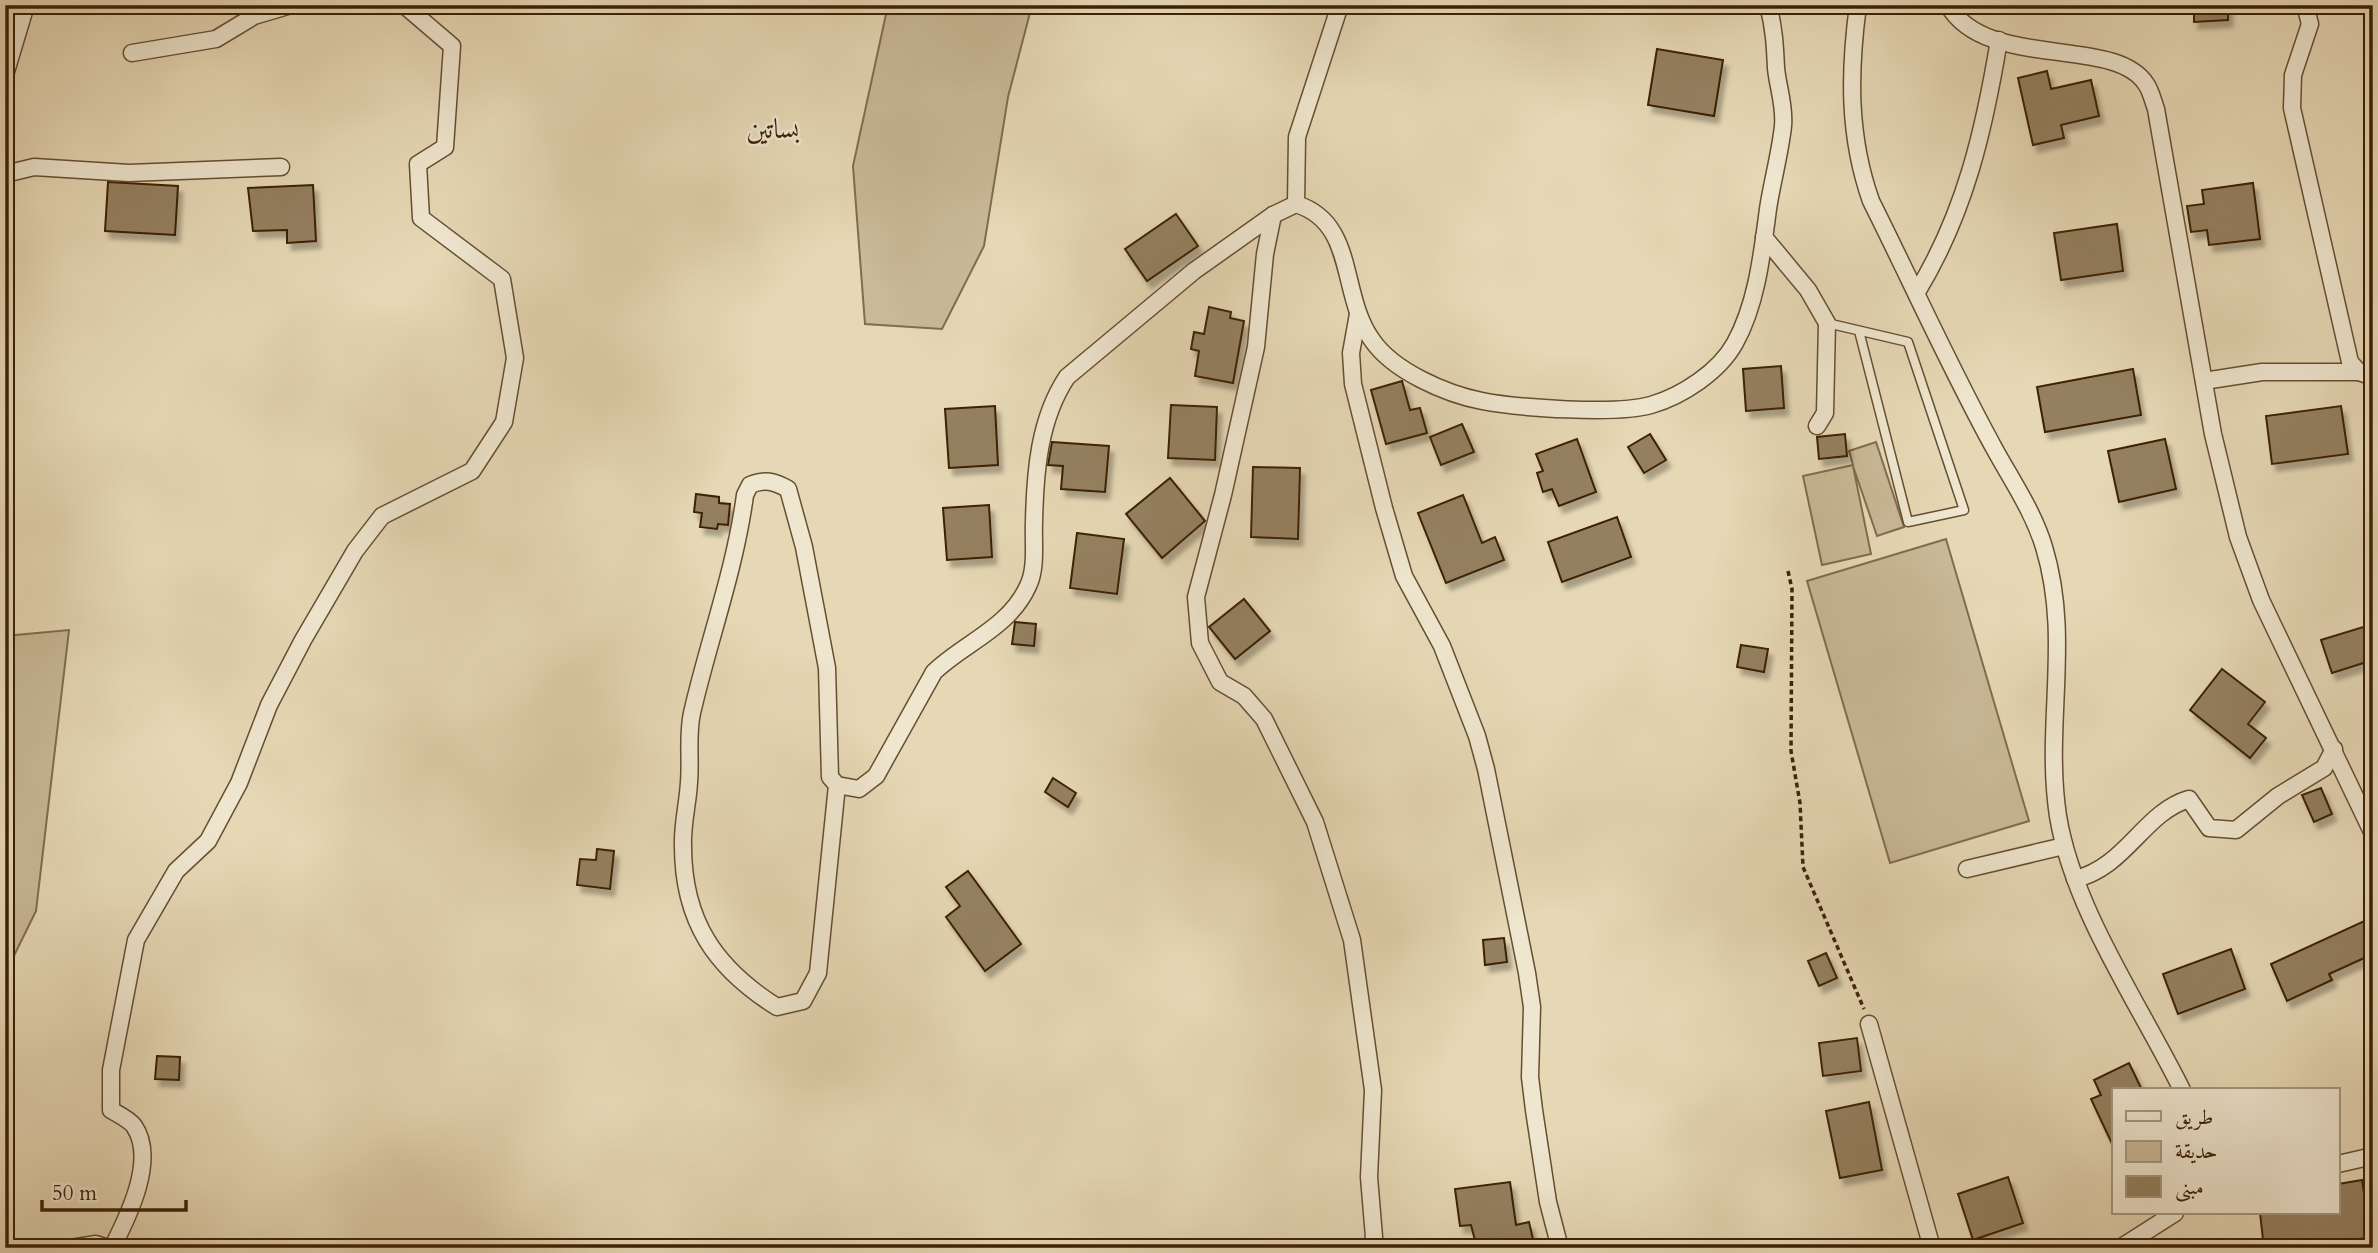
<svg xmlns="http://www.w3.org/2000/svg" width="2378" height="1253" viewBox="0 0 2378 1253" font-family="Cardo,Amiri,serif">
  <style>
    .green { fill: #c9b997; stroke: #826c4e; stroke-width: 2 }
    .building { fill: #948061; stroke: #3c2006; stroke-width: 2; filter: url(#shadow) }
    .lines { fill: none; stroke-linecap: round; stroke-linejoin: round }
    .lane-casing { stroke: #664e32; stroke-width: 11 }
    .street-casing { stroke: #664e32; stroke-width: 19 }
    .path { stroke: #3c2006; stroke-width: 3.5; stroke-dasharray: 5 3.5; stroke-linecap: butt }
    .lane { stroke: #efe6cf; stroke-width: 8 }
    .street { stroke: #efe6cf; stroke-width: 16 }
    .labels { text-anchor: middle; stroke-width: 5; stroke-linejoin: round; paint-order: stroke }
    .quarter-label { font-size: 28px; fill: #3c2006; stroke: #efe6cf }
  </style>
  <defs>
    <filter id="shadow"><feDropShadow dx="4.5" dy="7" stdDeviation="2" flood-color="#0004"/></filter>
  </defs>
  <rect width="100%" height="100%" fill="#e6d8b5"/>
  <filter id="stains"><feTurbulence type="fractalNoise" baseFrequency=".00286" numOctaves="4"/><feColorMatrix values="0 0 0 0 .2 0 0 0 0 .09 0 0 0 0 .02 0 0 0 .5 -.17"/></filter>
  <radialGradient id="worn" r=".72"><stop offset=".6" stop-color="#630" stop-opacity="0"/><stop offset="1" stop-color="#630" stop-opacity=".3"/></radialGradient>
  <!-- green -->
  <g class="green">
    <path d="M888 5H1032L1008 97 984 246 942 329 865 324 853 166Z"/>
    <path d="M1876 442 1904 527 1877 536 1853 466 1871 554 1822 565 1803 476 1853 465 1849 451Z"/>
    <path d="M1946 539 2029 821 1890 863 1807 581Z"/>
    <path d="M69 630 36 911 5 974V636Z"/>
  </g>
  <!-- building -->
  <g class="building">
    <path d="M2194 5H2228V20L2194 22Z"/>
    <path d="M1657 49 1723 60 1714 116 1648 105Z"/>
    <path d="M2047 71 2051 89 2091 80 2099 116 2061 125 2064 138 2033 145 2018 78Z"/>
    <path d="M108 182 178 186 175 235 105 231Z"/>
    <path d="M2253 183 2260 239 2209 245 2207 230 2191 232 2187 206 2204 204 2202 190Z"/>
    <path d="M313 185 316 241 287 243V230L253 231 248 188Z"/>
    <path d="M1176 214 1198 246 1147 281 1125 249Z"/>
    <path d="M2117 224 2123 271 2061 280 2054 233Z"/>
    <path d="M1209 307 1231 312 1230 318 1244 321 1233 383 1195 376 1199 351 1191 349 1194 332 1204 334Z"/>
    <path d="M1781 366 1784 408 1746 411 1743 369Z"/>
    <path d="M2133 369 2141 415 2045 432 2037 387Z"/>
    <path d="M1402 381 1410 410 1420 408 1427 433 1386 444 1371 390Z"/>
    <path d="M1171 405 1217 407 1215 460 1168 458Z"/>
    <path d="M995 406 998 465 949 468 945 409Z"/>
    <path d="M2341 406 2348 454 2272 464 2266 416Z"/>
    <path d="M1462 424 1474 452 1441 465 1430 437Z"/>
    <path d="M1650 434 1666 460 1644 473 1628 447Z"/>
    <path d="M1845 434 1847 456 1819 459 1817 437Z"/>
    <path d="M1577 439 1596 492 1559 506 1552 489 1543 492 1537 473 1543 471 1536 454Z"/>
    <path d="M2165 439 2176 489 2119 502 2108 451Z"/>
    <path d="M1052 442 1109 446 1105 492 1061 489 1063 466 1048 465Z"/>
    <path d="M1253 467 1300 468 1298 539 1251 537Z"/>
    <path d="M1170 478 1205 521 1162 558 1126 514Z"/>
    <path d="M696 494 719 497V503L730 504 728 525 718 524 717 529 700 527 702 513 694 512Z"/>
    <path d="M1463 495 1482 543 1495 537 1504 560 1446 583 1418 513Z"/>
    <path d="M989 505 992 557 947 560 943 508Z"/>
    <path d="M1617 517 1631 557 1562 582 1548 542Z"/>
    <path d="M1077 533 1124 539 1117 594 1070 588Z"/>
    <path d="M1244 599 1270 631 1235 659 1209 627Z"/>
    <path d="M1015 622 1036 624 1034 646 1012 644Z"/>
    <path d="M2373 624V660L2332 673 2321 640Z"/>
    <path d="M1741 645 1768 649 1764 672 1737 667Z"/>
    <path d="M2222 669 2265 702 2248 724 2266 738 2250 758 2190 710Z"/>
    <path d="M1053 778 1076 793 1068 807 1045 792Z"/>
    <path d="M2321 788 2332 814 2314 822 2302 795Z"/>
    <path d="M597 849 614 851 610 889 577 885 580 859 596 860Z"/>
    <path d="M968 871 1021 944 985 971 946 917 960 906 946 887Z"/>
    <path d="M2373 917V954L2329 974 2332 980 2287 1001 2271 964Z"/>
    <path d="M1504 938 1507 962 1485 965 1483 940Z"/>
    <path d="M2231 949 2245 989 2178 1014 2163 974Z"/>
    <path d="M1826 953 1837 978 1819 986 1808 961Z"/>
    <path d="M1857 1038 1861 1071 1823 1076 1819 1043Z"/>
    <path d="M157 1056 180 1057 179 1080 155 1079Z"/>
    <path d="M2129 1063 2142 1090H2114V1148L2091 1099 2101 1095 2094 1080Z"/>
    <path d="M1869 1102 1882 1170 1840 1178 1826 1111Z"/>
    <path d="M2008 1177 2023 1223 1973 1240 1958 1194Z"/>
    <path d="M2362 1180 2371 1237 2308 1248H2264L2260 1213H2338V1184Z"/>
    <path d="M1510 1182 1516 1225 1529 1222 1535 1248H1477L1471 1225 1460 1226 1455 1189Z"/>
  </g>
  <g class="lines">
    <!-- lane casing -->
    <g class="lane-casing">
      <path id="lane" d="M1827 323 1908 342 1964 510 1908 522 1859 331"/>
    </g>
    <!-- street casing -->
    <g class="street-casing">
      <g id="street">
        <path d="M1858 5C1849 73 1848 136 1871 201 1912 283 1950 368 1994 448 2012 481 2033 511 2044 547 2072 639 2044 724 2058 816 2073 909 2140 1005 2182 1090"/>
        <path d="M1948 5C1986 71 2115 35 2146 84 2151 91 2153 101 2156 109L2213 434 2238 537 2261 600 2373 834"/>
        <path d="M2305 5 2310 24 2293 75 2292 108 2350 362 2359 372 2373 377"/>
        <path d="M132 53 216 39 254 16 291 5"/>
        <path d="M5 75 26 5"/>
        <path d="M5 174 34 167 129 173 281 167"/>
        <path d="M1296 204 1297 137 1340 5"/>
        <path d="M1273 215 1265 254 1256 347 1223 495 1196 597 1200 643 1220 682 1244 696 1264 719 1315 822 1352 940 1373 1090 1369 1177 1374 1237 1371 1248"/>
        <path d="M1764 237 1808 290 1827 323 1825 413 1817 426"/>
        <path d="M1917 292C1965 213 1984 131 1999 40"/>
        <path d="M1358 314 1351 353 1353 384 1384 508 1404 576 1442 646 1477 736 1486 769 1527 973 1532 1007 1530 1077 1534 1110 1548 1202 1560 1248"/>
        <path d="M2204 381 2262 372H2359"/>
        <path d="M837 785 818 973 803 1001 777 1007C715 968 683 921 683 846 682 825 688 803 689 782 691 760 687 735 692 713 709 639 735 570 745 495L750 485C765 479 774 481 788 489L804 547 827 668 830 777 837 785 859 789 876 776 934 672C964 643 1009 628 1028 586 1037 568 1033 542 1034 522 1035 472 1039 419 1067 377L1194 271 1273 215 1296 204C1357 223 1339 294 1372 340 1393 371 1446 394 1482 401 1518 408 1617 415 1651 405 1682 396 1719 372 1735 343 1757 303 1762 254 1768 209 1772 182 1780 154 1783 126 1785 106 1778 88 1776 68 1775 46 1774 27 1768 5"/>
        <path d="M1967 869 2064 846"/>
        <path d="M2075 879C2125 868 2144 812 2189 799L2209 828 2236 830 2278 796 2324 768 2334 749"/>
        <path d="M1869 1024 1932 1248"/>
        <path d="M2338 1164 2373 1156"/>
        <path d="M71 1248 96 1244 108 1248"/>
        <path d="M112 1248C128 1217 157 1159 134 1126 130 1120 118 1114 111 1110V1070L136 940 176 871 208 841 239 783 269 705 303 640 355 551 382 516 472 471 504 422 515 358 502 279 421 218 418 164 445 147 452 46 404 5"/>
        <path d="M2120 1248 2175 1213"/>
      </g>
    </g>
    <!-- path -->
    <path class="path" d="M1788 571 1792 589 1791 751 1800 803 1803 867 1864 1009"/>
    <!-- lane -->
    <use href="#lane" class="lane"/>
    <!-- street -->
    <use href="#street" class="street"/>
  </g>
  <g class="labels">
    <!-- quarter labels -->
    <g class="quarter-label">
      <text x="773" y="138">بساتين</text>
    </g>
  </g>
  <!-- margin -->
  <rect width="2378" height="1253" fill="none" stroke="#e6d8b5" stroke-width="28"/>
  <rect x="7" y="7" width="2364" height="1239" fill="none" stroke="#3c2006" stroke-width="3.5"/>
  <rect x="14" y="14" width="2350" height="1225" fill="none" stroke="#3c2006" stroke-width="2"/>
  <!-- legend -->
  <rect x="2112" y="1088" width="228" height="126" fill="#efe6cf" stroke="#a7977f" stroke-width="2"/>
  <rect x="2126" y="1111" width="35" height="10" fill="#efe6cf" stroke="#a7977f" stroke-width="2"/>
  <text x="2175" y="1124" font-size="21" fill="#3c2006">طريق</text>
  <rect x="2126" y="1141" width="35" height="21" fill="#c9b997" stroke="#a7977f" stroke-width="2"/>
  <text x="2175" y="1158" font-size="21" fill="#3c2006">حديقة</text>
  <rect x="2126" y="1176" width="35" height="21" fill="#948061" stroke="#a7977f" stroke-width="2"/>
  <text x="2175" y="1194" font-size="21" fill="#3c2006">مبنى</text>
  <!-- scale -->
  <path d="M42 1200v10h144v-10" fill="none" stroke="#3c2006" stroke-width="3.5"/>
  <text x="52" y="1200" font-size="21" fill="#3c2006" stroke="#efe6cf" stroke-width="5" paint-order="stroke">50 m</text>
  <rect width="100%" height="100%" filter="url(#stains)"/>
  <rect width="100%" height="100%" fill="url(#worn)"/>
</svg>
